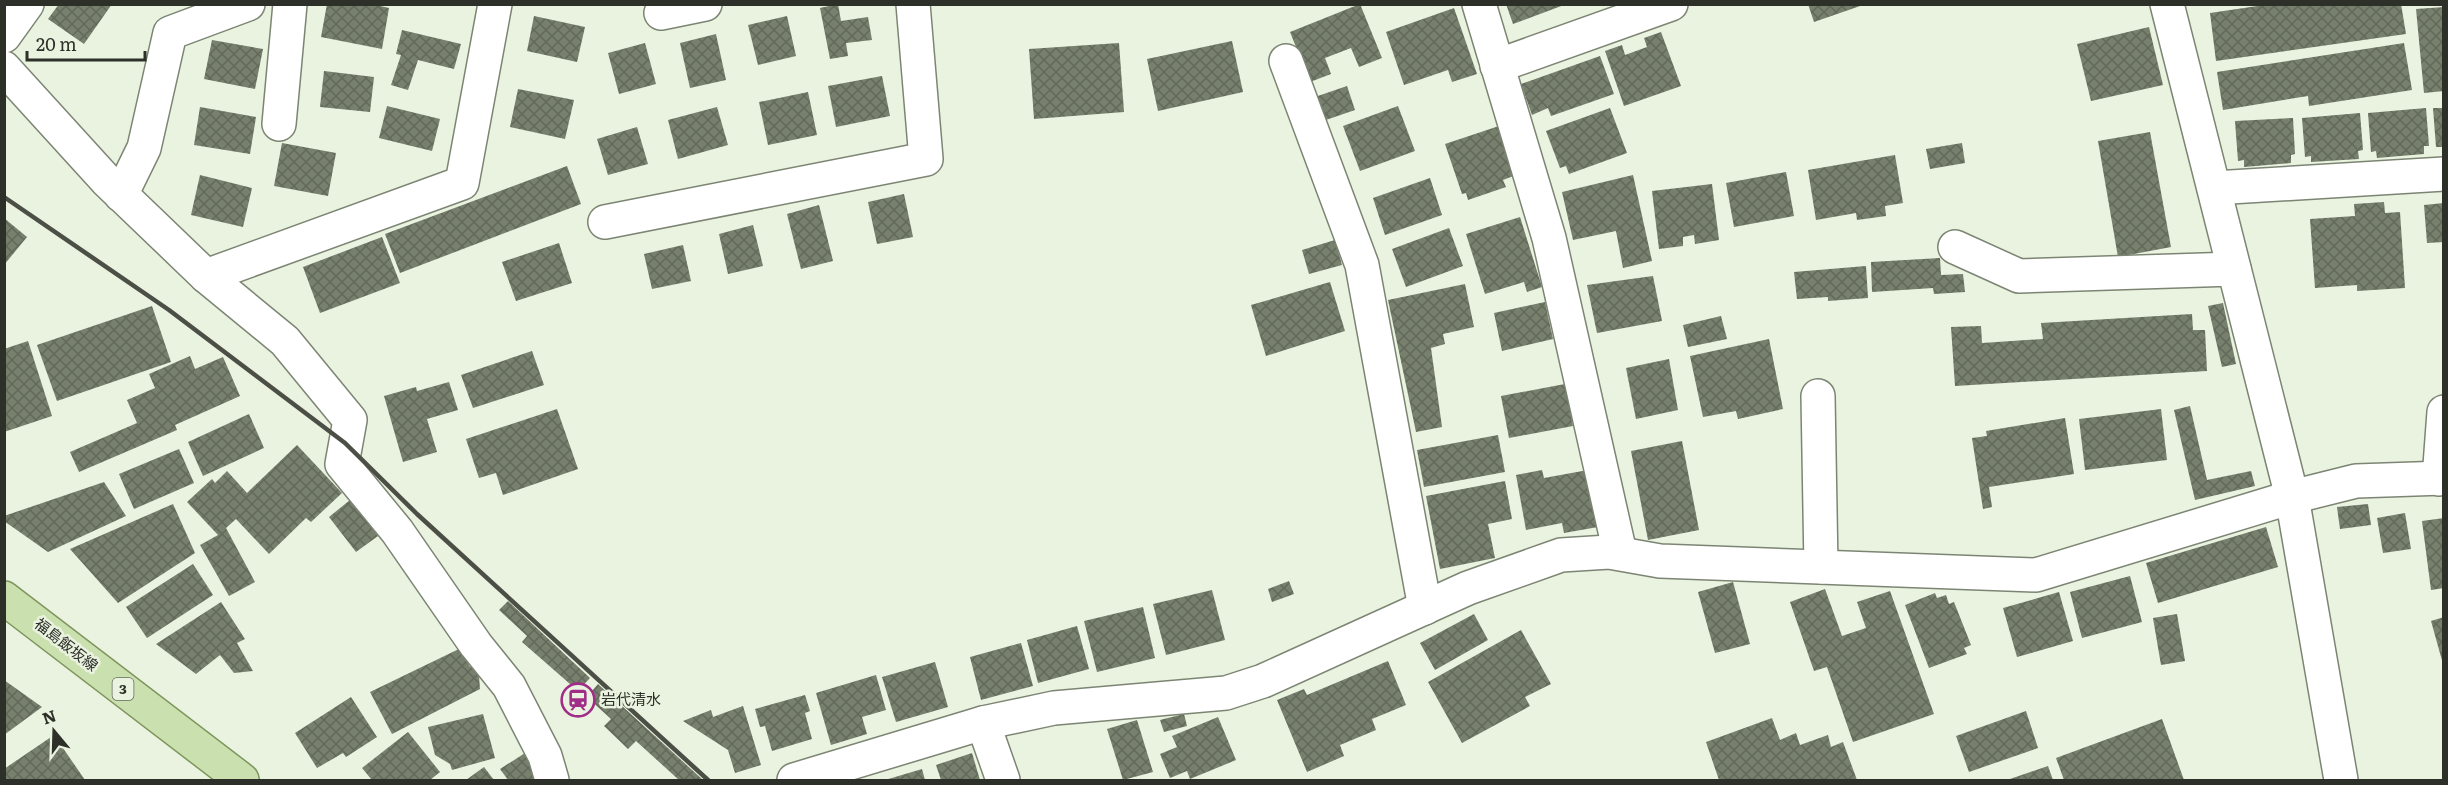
<svg xmlns="http://www.w3.org/2000/svg" width="2448" height="785" viewBox="0 0 2448 785" font-family="Literata,'Noto Sans JP',serif">
  <style>
    .building { fill: url(#building-cross-hatch) }
    .lines { fill: none; stroke-linecap: round; stroke-linejoin: round }
    .minor-casing { stroke: #7c8573; stroke-width: 36 }
    .primary-casing { stroke: #7e955d; stroke-width: 36 }
    .minor { stroke: #fff; stroke-width: 33 }
    .primary { stroke: #cbe0af; stroke-width: 33 }
    .rail { stroke: #4b4f46; stroke-width: 4.5 }
    .labels { text-anchor: middle; stroke-width: 5; stroke-linejoin: round; paint-order: stroke }
    .shield { fill: #eaf3df; stroke: #666a60; stroke-width: 1.5 }
    .shield-label { font-size: 14px; font-weight: bold; fill: #2d3029 }
    .street-label { font-size: 15px; fill: #2d3029; stroke: #eaf3df }
    .poi-label { font-size: 15px; fill: #2d3029; stroke: #eaf3df; text-anchor: start }
  </style>
  <defs>
    <pattern id="building-cross-hatch" width="8" height="8" patternUnits="userSpaceOnUse" patternTransform="scale(1.5)"><rect width="8" height="8" fill="#777f6d"/><path d="M0 0l8 8M0 8l8-8" fill="none" stroke="#62685a"/></pattern>
  </defs>
  <rect width="100%" height="100%" fill="#eaf3df"/>
  <!-- building -->
  <g class="building">
    <path d="M59 4H112L84 44 48 19Z"/>
    <path d="M327 4H372L389 8 382 49 321 37Z"/>
    <path d="M838 4 841 21 868 17 872 40 846 43 848 56 830 59 820 8Z"/>
    <path d="M1360 4 1382 58 1359 67 1351 48 1325 58 1331 74 1310 82 1290 32Z"/>
    <path d="M1506 4H1564V5L1513 24Z"/>
    <path d="M1808 4H1863V5L1814 22Z"/>
    <path d="M2271 4H2401L2406 34 2216 61 2210 13Z"/>
    <path d="M2444 7V91L2424 93 2416 9Z"/>
    <path d="M1454 8 1477 74 1452 82 1448 70 1404 85 1386 32Z"/>
    <path d="M534 16 585 27 577 62 527 51Z"/>
    <path d="M787 16 796 56 758 65 748 25Z"/>
    <path d="M2149 27 2163 85 2091 101 2077 44Z"/>
    <path d="M402 30 461 44 454 69 418 60 408 90 391 85 401 55 396 54Z"/>
    <path d="M1661 32 1681 86 1624 106 1605 51 1622 45 1625 55 1647 47 1644 38Z"/>
    <path d="M716 34 726 80 690 88 680 43Z"/>
    <path d="M212 40 263 49 255 89 204 79Z"/>
    <path d="M1232 41 1243 92 1158 111 1147 59Z"/>
    <path d="M645 43 656 84 619 94 608 53Z"/>
    <path d="M1119 43 1124 112 1034 119 1029 49Z"/>
    <path d="M2404 43 2412 90 2309 106 2308 96 2223 110 2217 72Z"/>
    <path d="M1600 56 1614 94 1551 116 1548 108 1532 115 1521 84Z"/>
    <path d="M324 71 374 77 370 112 320 107Z"/>
    <path d="M882 76 890 116 836 127 828 86Z"/>
    <path d="M1347 86 1355 110 1320 122 1312 98Z"/>
    <path d="M518 89 574 100 565 139 510 127Z"/>
    <path d="M808 92 817 135 768 145 759 102Z"/>
    <path d="M387 106 440 119 432 151 379 138Z"/>
    <path d="M1398 106 1415 151 1360 171 1343 126Z"/>
    <path d="M200 107 256 117 250 154 194 145Z"/>
    <path d="M717 107 728 145 678 159 668 120Z"/>
    <path d="M1610 108 1627 153 1569 174 1566 166 1560 168 1546 131Z"/>
    <path d="M2426 108 2429 146H2424V154L2377 158 2376 151 2371 152 2368 113Z"/>
    <path d="M2433 108H2444V147H2436Z"/>
    <path d="M2360 113 2363 150 2358 151 2359 159 2311 162V156L2305 157 2302 118Z"/>
    <path d="M2293 118 2295 154 2291 155V163L2244 167V160L2238 161 2235 121Z"/>
    <path d="M1499 126 1516 175 1503 180 1506 187 1468 200 1466 193 1462 194 1445 144Z"/>
    <path d="M637 127 648 164 608 175 597 139Z"/>
    <path d="M2150 132 2171 247 2118 257 2098 141Z"/>
    <path d="M282 143 336 153 328 196 274 186Z"/>
    <path d="M1962 143 1965 163 1930 169 1926 149Z"/>
    <path d="M1895 155 1903 203 1885 206 1886 216 1857 220 1856 213 1816 220 1808 170Z"/>
    <path d="M567 166 581 204 400 273 385 234Z"/>
    <path d="M1786 172 1794 216 1734 227 1726 183Z"/>
    <path d="M200 175 252 188 243 227 191 215Z"/>
    <path d="M1633 175 1652 261 1623 268 1616 231 1573 240 1562 192Z"/>
    <path d="M1430 178 1442 215 1385 235 1373 198Z"/>
    <path d="M1712 184 1719 240 1695 244 1694 235 1683 237V246L1659 249 1652 191Z"/>
    <path d="M904 194 913 237 877 244 868 202Z"/>
    <path d="M2384 202 2385 213 2400 212 2405 288 2357 291V285L2315 288 2310 219 2355 216 2354 204Z"/>
    <path d="M2444 203V242L2427 243 2424 205Z"/>
    <path d="M819 205 833 261 801 269 787 214Z"/>
    <path d="M1520 217 1542 287 1527 292 1524 282 1485 294 1466 234Z"/>
    <path d="M4 218 27 237 4 265Z"/>
    <path d="M753 225 763 266 728 274 719 234Z"/>
    <path d="M1449 228 1463 266 1406 287 1392 249Z"/>
    <path d="M382 237 400 283 320 313 303 267Z"/>
    <path d="M1335 240 1342 265 1309 274 1302 250Z"/>
    <path d="M559 243 572 283 516 301 502 262Z"/>
    <path d="M683 245 691 281 652 289 644 254Z"/>
    <path d="M1940 258 1941 275 1963 274 1965 292 1934 294 1933 288 1872 292 1871 262Z"/>
    <path d="M1866 266 1868 298 1828 301V297L1797 299 1794 272Z"/>
    <path d="M1653 276 1662 321 1597 333 1587 285Z"/>
    <path d="M1330 282 1345 331 1266 356 1251 305Z"/>
    <path d="M1465 284 1474 327 1443 334 1445 344 1431 348 1442 427 1416 432 1388 300Z"/>
    <path d="M1545 302 1553 339 1502 351 1494 313Z"/>
    <path d="M2223 303 2236 364 2222 367 2208 306Z"/>
    <path d="M152 306 171 362 57 401 37 345Z"/>
    <path d="M2192 314 2193 330H2205L2207 371 1955 386 1951 327 1981 326 1982 343 2043 339 2041 323Z"/>
    <path d="M1721 316 1727 339 1688 347 1683 325Z"/>
    <path d="M1769 339 1783 409 1738 419 1736 411 1703 417 1690 356Z"/>
    <path d="M28 341 52 416 4 432V349Z"/>
    <path d="M532 351 544 385 473 408 461 375Z"/>
    <path d="M190 356 195 369 223 357 240 396 175 425 177 430 79 472 70 452 137 423 127 400 155 388 149 374Z"/>
    <path d="M1669 359 1678 410 1636 419 1626 368Z"/>
    <path d="M449 382 458 410 427 419 437 452 403 462 384 396 416 387 417 391Z"/>
    <path d="M1565 384 1573 426 1509 438 1501 396Z"/>
    <path d="M2190 406 2207 480 2251 471 2255 486 2195 500 2174 410Z"/>
    <path d="M557 409 578 469 503 495 496 473 479 478 466 439Z"/>
    <path d="M2161 409 2167 460 2085 470 2079 419Z"/>
    <path d="M249 414 264 448 203 476 188 442Z"/>
    <path d="M2065 418 2074 474 1989 487 1992 507 1983 509 1972 438 1987 436 1986 431Z"/>
    <path d="M1498 435 1505 472 1424 487 1417 450Z"/>
    <path d="M1682 441 1699 530 1648 540 1631 451Z"/>
    <path d="M297 445 342 493 311 522 306 518 269 554 236 519 226 528 255 582 229 596 200 545 218 535 187 502 212 479 215 483 227 471 247 493Z"/>
    <path d="M179 449 194 483 134 509 119 474Z"/>
    <path d="M1542 470 1544 478 1588 470 1598 527 1564 533 1562 523 1526 530 1516 475Z"/>
    <path d="M1505 481 1512 519 1488 524 1495 558 1440 569 1426 496Z"/>
    <path d="M104 482 126 516 48 552 4 521V516Z"/>
    <path d="M350 500 378 536 356 552 329 517Z"/>
    <path d="M173 504 195 553 118 603 70 549Z"/>
    <path d="M2368 504 2371 525 2340 529 2337 507Z"/>
    <path d="M2405 513 2411 549 2383 553 2377 518Z"/>
    <path d="M2444 518V588L2431 590 2422 521Z"/>
    <path d="M2266 527 2278 567 2158 603 2146 563Z"/>
    <path d="M193 564 213 595 147 638 126 607Z"/>
    <path d="M2130 576 2142 622 2082 638 2070 592Z"/>
    <path d="M1289 581 1294 594 1272 602 1268 589Z"/>
    <path d="M1733 582 1750 644 1715 653 1698 592Z"/>
    <path d="M1825 589 1842 636 1866 628 1857 602 1890 591 1934 714 1853 742 1827 667 1814 671 1790 602Z"/>
    <path d="M1212 590 1225 640 1166 655 1153 604Z"/>
    <path d="M2059 592 2073 641 2017 657 2003 608Z"/>
    <path d="M1935 593 1937 598 1946 595 1949 604 1954 602 1971 645 1964 648 1967 654 1929 668 1905 605Z"/>
    <path d="M508 601 590 678 578 691 522 642 527 636 499 610Z"/>
    <path d="M221 602 245 639 237 643 253 671 234 673 220 655 196 674 156 644Z"/>
    <path d="M1143 607 1155 658 1097 672 1084 621Z"/>
    <path d="M1474 614 1488 640 1435 670 1420 643Z"/>
    <path d="M2177 614 2185 661 2161 665 2153 618Z"/>
    <path d="M2444 617V664H2443L2431 621Z"/>
    <path d="M1077 626 1089 669 1038 683 1027 640Z"/>
    <path d="M1521 630 1551 684 1525 697 1530 706 1462 743 1428 682Z"/>
    <path d="M1021 643 1033 686 981 700 970 657Z"/>
    <path d="M461 648 470 667 478 663 480 689 392 734 370 692Z"/>
    <path d="M1388 661 1406 705 1372 719 1376 730 1340 745 1344 756 1307 772 1277 700 1304 689 1307 695Z"/>
    <path d="M935 662 948 707 896 722 882 677Z"/>
    <path d="M876 675 886 710 862 717 867 734 831 745 816 693Z"/>
    <path d="M4 680 42 707 4 735Z"/>
    <path d="M598 684 703 780H679L636 741 628 749 604 726 611 719 587 697Z"/>
    <path d="M805 695 810 711 805 713 812 739 772 751 765 726 760 727 755 709Z"/>
    <path d="M351 697 377 737 346 757 343 753 317 768 295 733Z"/>
    <path d="M743 706 761 765 735 773 728 750 683 721 711 710 713 717Z"/>
    <path d="M2026 711 2038 748 1969 772 1956 736Z"/>
    <path d="M483 714 495 758 452 770 450 764 435 755 428 727Z"/>
    <path d="M1184 714 1187 726 1164 732 1160 720Z"/>
    <path d="M1218 717 1236 760 1190 779 1187 771 1170 778 1160 754 1177 747 1172 736Z"/>
    <path d="M1772 718 1780 740 1796 733 1800 745 1828 735 1831 747 1843 742 1857 780H1719L1706 742Z"/>
    <path d="M2162 719 2184 780H2064L2056 758Z"/>
    <path d="M1137 720 1153 772 1123 780 1107 729Z"/>
    <path d="M408 732 440 772 430 780H372L362 768Z"/>
    <path d="M54 735 85 780H4V769Z"/>
    <path d="M525 753 540 776 533 780H508L500 769Z"/>
    <path d="M972 753 980 780H941L936 765Z"/>
    <path d="M2048 766 2053 780H2007Z"/>
    <path d="M484 767 494 780H466Z"/>
    <path d="M922 769 925 780H885Z"/>
  </g>
  <g class="lines">
    <!-- minor casing -->
    <g class="minor-casing">
      <g id="minor">
        <path d="M1479 4 1549 238 1620 553"/>
        <path d="M2167 4 2292 497 2356 481 2444 478"/>
        <path d="M661 13 705 4"/>
        <path d="M4 36 27 4"/>
        <path d="M1286 61 1362 265 1425 608"/>
        <path d="M1497 66 1671 4"/>
        <path d="M4 68 106 180 206 276 285 341 350 420 342 464 397 531 476 645 509 686 545 756 552 780"/>
        <path d="M279 124 290 4"/>
        <path d="M2214 188 2444 174"/>
        <path d="M121 195 144 148 170 33 248 4"/>
        <path d="M605 222 926 159 913 4"/>
        <path d="M1955 247 2019 276 2234 269"/>
        <path d="M206 276 462 183 495 4"/>
        <path d="M1818 396 1821 567"/>
        <path d="M2439 479 2444 412"/>
        <path d="M983 723 1003 780"/>
        <path d="M794 780 983 723 1054 708 1226 693 1263 681 1468 588 1561 555 1609 552 1660 561 2036 575 2292 497 2341 780"/>
      </g>
    </g>
    <!-- primary casing -->
    <g class="primary-casing">
      <path id="primary" d="M4 598 242 780"/>
    </g>
    <!-- minor -->
    <use href="#minor" class="minor"/>
    <!-- primary -->
    <use href="#primary" class="primary"/>
    <!-- rail -->
    <path class="rail" d="M4 197 169 310 345 443 417 514 708 780"/>
  </g>
  <!-- icons -->
  <defs>
    <g id="station-ring" transform="scale(1.725)"><circle r="9.5" fill="#eaf3df" stroke="#a02d88" stroke-width="1.5"/><path d="M-3-6H3Q5-6 5-4V2Q5 4 3 4L4.5 6H3L1.5 4h-3L-3 6H-4.5L-3 4Q-5 4-5 2V-4Q-5-6-3-6ZM-3.5-4v3h7v-3ZM-3.5 1v1.5H-2V1ZM2 1v1.5H3.5V1Z" fill="#a02d88"/></g>
  </defs>
  <g fill-rule="evenodd">
    <use href="#station-ring" x="578" y="700"/>
  </g>
  <g class="labels">
    <!-- shield labels -->
    <rect class="shield" x="112.5" y="678" width="21" height="22" rx="4.5"/>
    <g class="shield-label">
      <text x="123" y="694">3</text>
    </g>
    <!-- street labels -->
    <g class="street-label">
      <text transform="translate(66 645) rotate(38)" y="5">福島飯坂線</text>
    </g>
    <!-- poi labels -->
    <g class="poi-label">
      <text x="601" y="705">岩代清水</text>
    </g>
  </g>
  <!-- border -->
  <rect width="2448" height="785" fill="none" stroke="#2d3029" stroke-width="12"/>
  <!-- north arrow -->
  <g transform="translate(54 731) rotate(341)" stroke="#eaf3df" stroke-width="4.5" paint-order="stroke">
  <path d="M0-4.5L10 22L0 15L-10 22Z" fill="#2d3029"/>
  <text y="-9" font-size="16" font-weight="bold" text-anchor="middle" fill="#2d3029">N</text>
  </g>
  <!-- scale -->
  <path d="M27 51v9h118v-9" fill="none" stroke="#2d3029" stroke-width="3"/>
  <text x="36" y="51" font-size="18" fill="#2d3029" stroke="#eaf3df" stroke-width="4.5" paint-order="stroke">20 m</text>
</svg>
